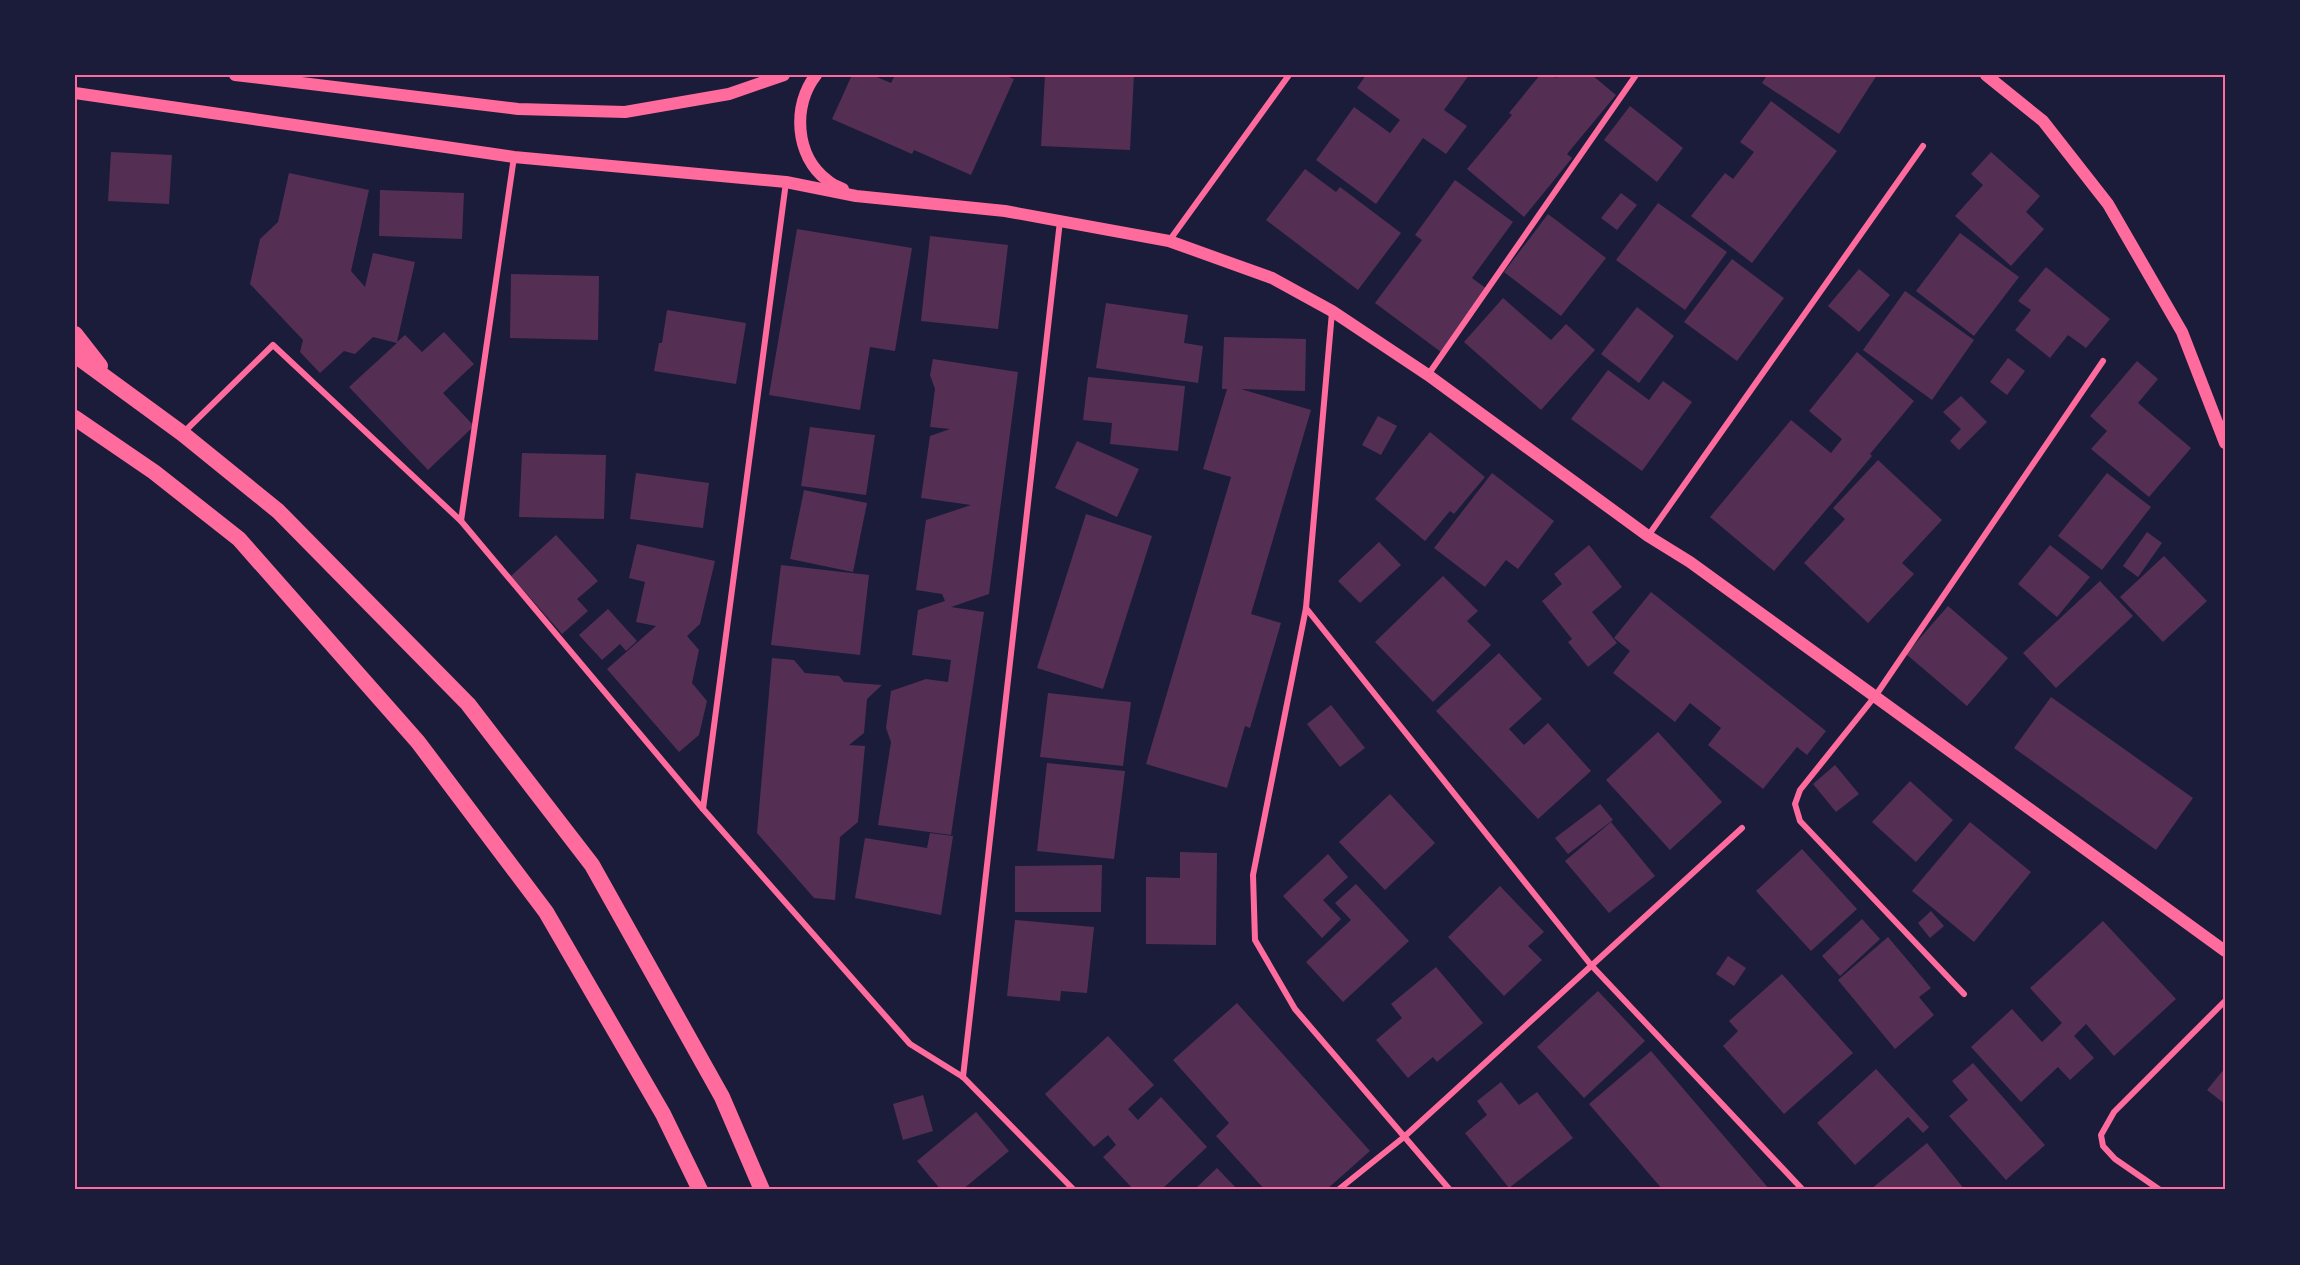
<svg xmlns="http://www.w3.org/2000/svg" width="2300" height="1265" viewBox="0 0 2300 1265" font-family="'Titillium Web',sans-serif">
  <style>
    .building { fill: #542f53 }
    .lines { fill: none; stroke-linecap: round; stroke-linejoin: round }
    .minor { stroke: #ff6b9d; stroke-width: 6 }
    .secondary { stroke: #ff6b9d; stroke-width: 12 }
    .trunk { stroke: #ff6b9d; stroke-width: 16 }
    .neatline { fill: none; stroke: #ff6b9d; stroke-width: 2 }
  </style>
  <rect width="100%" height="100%" fill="#1b1b3a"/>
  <!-- building -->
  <g class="building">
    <path d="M852 75H872L891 83 895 75H1004L1014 79 971 175 914 150 912 154 832 119Z"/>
    <path d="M1045 75H1134L1130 150 1041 146Z"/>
    <path d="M1366 75H1469L1444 110 1467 126 1446 154 1423 138 1376 204 1316 160 1354 107 1390 133 1400 120 1357 88Z"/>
    <path d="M1540 75H1552L1556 78 1558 75H1592L1616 95 1567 154 1572 158 1524 217 1467 169 1512 115 1509 113Z"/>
    <path d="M1767 75H1877L1839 134 1762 83Z"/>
    <path d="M1771 101 1837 151 1752 263 1691 216 1725 173 1733 179 1754 152 1740 142Z"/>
    <path d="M1630 106 1683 148 1657 182 1604 140Z"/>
    <path d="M111 152 172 155 169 204 108 201Z"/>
    <path d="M1991 152 2040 196 2026 212 2044 229 2011 266 1955 216 1983 185 1971 174Z"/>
    <path d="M1305 169 1336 192 1340 187 1401 233 1358 290 1266 220Z"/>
    <path d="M289 173 369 190 351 271 365 287 373 253 415 262 397 342 405 335 422 352 444 332 474 364 443 393 474 426 428 470 349 387 397 343 373 337 355 354 344 351 320 373 300 352 303 340 250 284 260 239 278 222Z"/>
    <path d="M1455 180 1513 222 1472 278 1487 289 1441 352 1375 303 1422 240 1415 235Z"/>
    <path d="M380 190 464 193 462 239 379 236Z"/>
    <path d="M1621 193 1637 205 1617 230 1601 218Z"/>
    <path d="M1658 203 1727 252 1685 310 1616 260Z"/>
    <path d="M1548 214 1606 258 1561 316 1504 272Z"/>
    <path d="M797 229 912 248 895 351 870 347 860 410 769 395Z"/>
    <path d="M1960 233 2019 277 1974 336 1916 291Z"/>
    <path d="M930 236 1008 245 998 329 921 321Z"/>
    <path d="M1732 259 1784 298 1737 361 1684 322Z"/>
    <path d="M2046 267 2110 319 2086 348 2068 335 2050 358 2015 330 2031 310 2018 301Z"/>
    <path d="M1859 269 1890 295 1859 332 1828 306Z"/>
    <path d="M511 274 599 276 598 340 510 338Z"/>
    <path d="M1905 291 1974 340 1932 400 1863 350Z"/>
    <path d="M1503 298 1551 340 1566 324 1595 350 1541 410 1464 342Z"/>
    <path d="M1106 303 1188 315 1184 343 1203 346 1198 383 1096 368Z"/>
    <path d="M1637 307 1674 336 1639 383 1601 354Z"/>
    <path d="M667 310 746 323 736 384 654 371 659 343H662Z"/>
    <path d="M1224 337 1306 339 1305 391 1241 389 1311 410 1251 614 1281 623 1250 728 1245 726 1227 788 1146 764 1231 477 1203 469 1227 389H1222Z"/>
    <path d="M1857 352 1914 401 1870 454 1872 456 1774 571 1710 517 1791 420 1831 453 1842 439 1809 411Z"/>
    <path d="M2008 358 2025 371 2007 395 1990 382Z"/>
    <path d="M933 359 1018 372 989 594 951 607 984 612 951 835 878 825 891 742 886 728 891 691 926 679 948 682 951 660 912 655 918 610 945 601 942 594 916 590 926 520 971 505 921 498 930 436 950 429 930 427 935 389 930 375Z"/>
    <path d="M2137 361 2158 379 2138 403 2191 448 2149 497 2091 449 2107 431 2090 416Z"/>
    <path d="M1608 370 1649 400 1663 381 1692 402 1642 471 1571 419Z"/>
    <path d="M1088 377 1185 386 1178 451 1110 444 1112 423 1083 420Z"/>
    <path d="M1961 396 1987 422 1959 450 1950 441 1961 429 1943 412Z"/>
    <path d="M1378 416 1397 426 1381 455 1362 445Z"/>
    <path d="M810 427 875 435 866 495 801 486Z"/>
    <path d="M1430 432 1485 477 1454 514 1450 511 1425 541 1375 499Z"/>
    <path d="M1077 441 1139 469 1117 517 1055 488Z"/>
    <path d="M522 453 606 455 604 519 519 517Z"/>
    <path d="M1878 460 1942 520 1902 563 1914 574 1868 623 1804 563 1845 519 1833 508Z"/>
    <path d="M636 473 709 483 703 528 630 519Z"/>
    <path d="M1492 473 1554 521 1518 569 1506 560 1485 587 1434 548Z"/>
    <path d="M2107 473 2151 507 2102 570 2058 536Z"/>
    <path d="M804 490 867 503 853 572 790 559Z"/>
    <path d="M1086 514 1152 536 1103 689 1037 668Z"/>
    <path d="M2147 532 2162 543 2138 577 2123 566Z"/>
    <path d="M556 535 598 581 577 599 588 611 562 634 511 576Z"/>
    <path d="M1379 542 1401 565 1360 603 1338 581Z"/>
    <path d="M637 544 715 561 700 624 687 636 699 650 692 683 707 701 699 735 679 752 607 669 656 626 636 622 645 582 629 578Z"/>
    <path d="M1589 545 1622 587 1592 612 1617 643 1588 667 1568 642 1572 639 1542 601 1562 584 1554 574Z"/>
    <path d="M2050 545 2090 577 2057 617 2018 584Z"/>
    <path d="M2164 556 2207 601 2163 642 2120 597Z"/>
    <path d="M781 565 869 575 860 655 771 645Z"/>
    <path d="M1443 576 1478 611 1467 621 1491 645 1433 702 1375 642Z"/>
    <path d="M2100 581 2133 616 2056 688 2023 653Z"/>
    <path d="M1651 592 1826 731 1807 755 1797 747 1763 789 1708 745 1721 728 1690 703 1675 722 1613 673 1630 651 1614 638Z"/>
    <path d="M1948 606 2008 658 1967 706 1906 654Z"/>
    <path d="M608 609 637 641 626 651 620 644 602 660 579 635Z"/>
    <path d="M1499 653 1542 699 1509 729 1524 745 1548 723 1591 771 1538 819 1436 711Z"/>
    <path d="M772 658 794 660 805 673 839 676 844 682 882 685 867 699 864 733 849 745 865 746 858 822 840 837 835 900 814 898 757 833Z"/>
    <path d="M1048 693 1131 702 1123 766 1040 757Z"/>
    <path d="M2051 697 2193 798 2156 850 2014 748Z"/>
    <path d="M1331 705 1365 748 1340 767 1307 724Z"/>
    <path d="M1658 732 1722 802 1670 850 1606 780Z"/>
    <path d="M1047 763 1125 771 1114 859 1037 851Z"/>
    <path d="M1835 765 1859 794 1836 812 1813 784Z"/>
    <path d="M1910 781 1953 820 1916 862 1872 822Z"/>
    <path d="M1390 794 1435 843 1385 890 1339 842Z"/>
    <path d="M1600 804 1613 820 1568 854 1555 838Z"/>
    <path d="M1611 822 1655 876 1609 913 1565 861Z"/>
    <path d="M1970 822 2031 872 1974 942 1912 891Z"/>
    <path d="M930 833 953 836 941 915 855 898 865 838 927 848Z"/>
    <path d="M1802 849 1857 909 1811 951 1756 891Z"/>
    <path d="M1180 852 1217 853 1216 945 1146 944V877L1180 878Z"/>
    <path d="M1328 854 1348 877 1323 900 1341 919 1322 938 1283 896Z"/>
    <path d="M1102 865 1101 912H1015V866Z"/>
    <path d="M1356 884 1409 941 1343 1002 1306 962 1351 920 1335 903Z"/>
    <path d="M1500 886 1544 932 1528 946 1542 960 1504 996 1448 937Z"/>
    <path d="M1931 911 1944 926 1930 938 1918 923Z"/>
    <path d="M1862 919 1880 939 1840 976 1822 956Z"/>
    <path d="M1015 920 1094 927 1087 993 1061 991 1060 1001 1007 996Z"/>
    <path d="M2103 921 2176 999 2114 1056 2086 1024 2074 1036 2094 1058 2070 1080 2058 1067 2021 1102 1971 1047 2012 1009 2042 1042 2062 1023 2030 988Z"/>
    <path d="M1888 937 1931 988 1919 997 1934 1015 1895 1049 1838 980Z"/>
    <path d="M1728 956 1746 968 1734 986 1716 974Z"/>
    <path d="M1436 967 1483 1023 1437 1062 1433 1057 1408 1078 1376 1040 1402 1018 1391 1004Z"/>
    <path d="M1782 974 1853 1053 1784 1114 1723 1046 1738 1031 1729 1021Z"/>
    <path d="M1598 991 1645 1041 1584 1098 1537 1047Z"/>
    <path d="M1237 1003 1370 1151 1326 1190H1265L1216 1136 1229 1123 1173 1060Z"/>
    <path d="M1108 1036 1154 1085 1128 1109 1138 1120 1161 1097 1207 1147 1161 1190H1134L1103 1157 1116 1145 1108 1135 1094 1147 1045 1094Z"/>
    <path d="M1651 1051 1770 1190H1663L1589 1104Z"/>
    <path d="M1973 1063 2045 1145 2006 1180 1949 1116 1968 1100 1952 1081Z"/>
    <path d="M2225 1068V1104L2207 1090Z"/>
    <path d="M1876 1069 1929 1127 1923 1133 1908 1117 1855 1165 1817 1123Z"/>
    <path d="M1501 1082 1519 1105 1537 1092 1573 1138 1509 1188 1465 1133 1487 1115 1477 1101Z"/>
    <path d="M923 1095 933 1131 903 1140 893 1104Z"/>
    <path d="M976 1112 1009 1151 962 1190H941L917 1161Z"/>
    <path d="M1927 1143 1965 1190H1870Z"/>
    <path d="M1217 1168 1238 1190H1194Z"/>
  </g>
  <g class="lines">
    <!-- minor -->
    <g class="minor">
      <path d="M1169 241 1289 75"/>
      <path d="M1332 312 1306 608 1253 875 1255 940 1295 1009 1450 1190"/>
      <path d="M1428 375 1636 75"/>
      <path d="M183 433 273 345 461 521 703 809 910 1044 963 1077 1074 1190"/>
      <path d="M461 521 514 157"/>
      <path d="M1648 536 1923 146"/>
      <path d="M1306 608 1591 965 1803 1190"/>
      <path d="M703 809 786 182"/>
      <path d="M1964 994 1800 821 1795 804 1800 790 1876 695 2103 361"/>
      <path d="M963 1077 1060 221"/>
      <path d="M1338 1190 1404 1137 1742 828"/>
      <path d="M2160 1190 2115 1159 2103 1146 2101 1135 2114 1112 2225 1001"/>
    </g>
    <!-- secondary -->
    <g class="secondary">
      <path d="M235 75 518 109 625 112 729 94 784 75"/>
      <path d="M816 75C792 105 795 156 827 180 831 184 838 187 843 189"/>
      <path d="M1986 75 2043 121 2108 204 2182 332 2225 443"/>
      <path d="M75 93 514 157 786 182 856 196 1005 211 1169 241 1272 278 1332 311 1428 375 1648 536 1690 562 2225 951"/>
    </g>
    <!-- trunk -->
    <g class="trunk">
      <path d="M75 334 100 366"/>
      <path d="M75 355 183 434 278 511 468 704 592 865 722 1097 762 1190"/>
      <path d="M75 418 154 472 239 539 418 742 546 912 663 1114 700 1190"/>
    </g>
  </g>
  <!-- border -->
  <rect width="2300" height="1265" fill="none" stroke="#1b1b3a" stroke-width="153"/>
  <rect x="76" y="76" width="2148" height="1112" class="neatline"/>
</svg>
